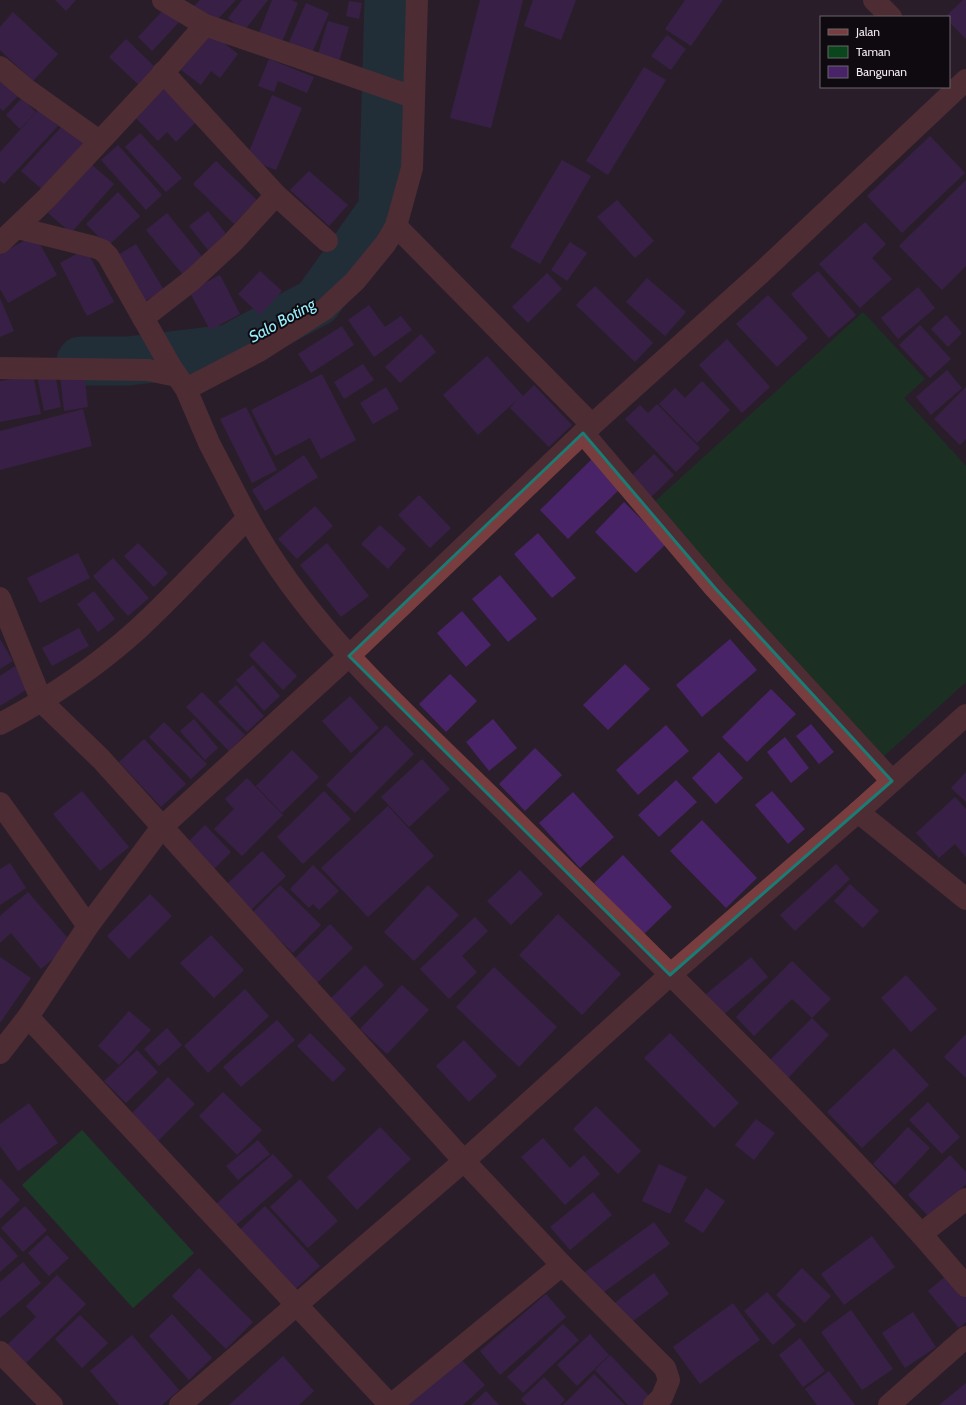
<svg xmlns="http://www.w3.org/2000/svg" width="966" height="1405" viewBox="0 0 966 1405" font-family="Cabin,sans-serif">
  <style>
    .green { fill: #09461c }
    .forest { fill: #0b6027 }
    .lines { fill: none; stroke-linecap: round; stroke-linejoin: round }
    .river { stroke: #184248; stroke-width: 49 }
    .building { fill: #482367 }
    .minor { stroke: #783e3f; stroke-width: 22 }
    .tertiary { stroke: #783e3f; stroke-width: 22 }
    .marked { fill: none; stroke: #1a7c75; stroke-width: 3; stroke-linejoin: round }
    .labels { text-anchor: middle; stroke-width: 4; stroke-linejoin: round; paint-order: stroke }
    .water-label { font-size: 16px; font-style: italic; fill: #96effe; stroke: #0f0a0f }
  </style>
  <rect width="100%" height="100%" fill="#291e29"/>
  <!-- green -->
  <path class="green" d="M863 312 925 379 904 398 966 466V682L882 758 652 504Z"/>
  <!-- forest -->
  <path class="forest" d="M82 1130 194 1253 133 1308 22 1185Z"/>
  <g class="lines">
    <!-- river -->
    <path class="river" d="M81 361H128L229 349 317 302 383 209 389 0"/>
  </g>
  <!-- building -->
  <g class="building">
    <path d="M55 0H76L66 11Z"/>
    <path d="M200 0H236L213 24 194 6Z"/>
    <path d="M242 0H268L244 31 228 18Z"/>
    <path d="M272 0H291L298 3 282 42 259 33Z"/>
    <path d="M480 0H523L491 128 450 118Z"/>
    <path d="M533 0H576L561 40 524 26Z"/>
    <path d="M685 0H723L691 46 665 29Z"/>
    <path d="M963 0H966V39L949 22V17H945Z"/>
    <path d="M349 1 362 3 359 19 346 16Z"/>
    <path d="M306 3 329 13 312 53 289 42Z"/>
    <path d="M167 6 181 20 152 51 138 37Z"/>
    <path d="M13 12 58 54 33 81 0 50V27Z"/>
    <path d="M328 21 349 27 339 62 317 57Z"/>
    <path d="M210 32 238 54 220 78 211 71 201 85 181 70Z"/>
    <path d="M667 35 686 49 671 70 651 56Z"/>
    <path d="M126 39 157 69 140 86 109 57Z"/>
    <path d="M269 59 314 77 307 93 278 81 274 92 258 86Z"/>
    <path d="M644 67 666 80 608 175 586 161Z"/>
    <path d="M2 79 18 96 3 111 0 108V81Z"/>
    <path d="M163 84 197 121 176 142 167 132 158 141 131 113Z"/>
    <path d="M272 95 302 108 276 170 246 159Z"/>
    <path d="M22 98 36 112 20 129 6 115Z"/>
    <path d="M39 109 58 126 4 184 0 181V152Z"/>
    <path d="M64 124 87 145 44 191 21 171Z"/>
    <path d="M140 133 182 178 166 192 125 147Z"/>
    <path d="M930 136 965 173 902 233 867 196Z"/>
    <path d="M118 145 162 195 146 210 101 160Z"/>
    <path d="M562 160 591 176 540 264 510 247Z"/>
    <path d="M216 161 257 200 234 224 193 184Z"/>
    <path d="M91 164 114 184 71 233 48 213Z"/>
    <path d="M309 171 348 205 329 226 290 190Z"/>
    <path d="M966 180V266L942 290 899 246Z"/>
    <path d="M118 192 140 216 108 246 86 224Z"/>
    <path d="M617 200 654 241 635 258 597 217Z"/>
    <path d="M208 211 227 235 208 250 189 226Z"/>
    <path d="M167 213 204 259 184 276 146 230Z"/>
    <path d="M865 222 886 244 872 258 892 279 860 308 819 264Z"/>
    <path d="M35 235 57 275 8 303 0 289V254Z"/>
    <path d="M570 242 587 253 567 281 551 270Z"/>
    <path d="M136 244 164 290 140 304 113 258Z"/>
    <path d="M86 249 114 302 87 316 60 263Z"/>
    <path d="M260 271 282 291 260 315 238 294Z"/>
    <path d="M818 271 856 315 829 338 791 294Z"/>
    <path d="M547 273 562 289 528 323 512 307Z"/>
    <path d="M220 275 240 314 210 330 189 291Z"/>
    <path d="M647 278 686 312 665 336 626 302Z"/>
    <path d="M595 286 653 343 635 362 576 305Z"/>
    <path d="M918 287 935 308 898 339 881 318Z"/>
    <path d="M768 295 808 338 777 367 736 324Z"/>
    <path d="M0 298 14 331 0 337Z"/>
    <path d="M369 305 385 327 401 316 412 330 374 357 348 320Z"/>
    <path d="M946 315 962 333 948 347 931 329Z"/>
    <path d="M920 325 951 359 930 378 899 345Z"/>
    <path d="M342 326 354 345 311 373 298 354Z"/>
    <path d="M421 334 436 352 400 383 385 367Z"/>
    <path d="M727 339 770 387 742 413 699 365Z"/>
    <path d="M487 356 523 396 534 385 572 425 549 447 510 408 517 400 478 435 443 395Z"/>
    <path d="M363 364 374 380 344 399 334 382Z"/>
    <path d="M947 370 962 388 931 415 916 397Z"/>
    <path d="M84 372 88 407 64 411 60 375Z"/>
    <path d="M55 373 61 407 44 411 37 376Z"/>
    <path d="M322 374 356 440 321 459 310 438 275 456 251 410Z"/>
    <path d="M33 375 41 414 0 422V381Z"/>
    <path d="M702 381 730 410 697 443 659 404 675 388 685 398Z"/>
    <path d="M386 387 399 409 373 424 360 403Z"/>
    <path d="M966 387V439L960 445 934 419Z"/>
    <path d="M657 404 700 448 676 472 625 419 640 405 648 413Z"/>
    <path d="M246 407 277 470 252 483 220 419Z"/>
    <path d="M83 409 92 446 0 470V431Z"/>
    <path d="M654 454 674 475 650 498 629 478Z"/>
    <path d="M304 455 318 477 265 511 252 490Z"/>
    <path d="M593 458 621 488 568 539 540 510Z"/>
    <path d="M419 495 451 528 430 548 398 515Z"/>
    <path d="M624 502 666 544 636 573 595 532Z"/>
    <path d="M315 506 333 526 297 559 278 539Z"/>
    <path d="M380 525 406 549 388 569 361 544Z"/>
    <path d="M538 533 576 578 552 598 514 554Z"/>
    <path d="M138 543 168 573 154 587 124 556Z"/>
    <path d="M327 543 369 596 341 617 300 565Z"/>
    <path d="M78 553 90 578 40 603 27 578Z"/>
    <path d="M113 558 149 598 128 616 93 576Z"/>
    <path d="M500 575 537 619 508 642 472 599Z"/>
    <path d="M94 591 115 619 98 632 77 604Z"/>
    <path d="M462 611 491 645 466 667 437 633Z"/>
    <path d="M79 628 89 646 52 666 42 648Z"/>
    <path d="M0 639 13 661 0 669Z"/>
    <path d="M730 639 757 670 702 717 676 685Z"/>
    <path d="M263 641 297 676 283 690 249 655Z"/>
    <path d="M625 664 650 689 608 730 583 705Z"/>
    <path d="M253 665 280 696 264 711 236 680Z"/>
    <path d="M15 666 29 688 0 706V676Z"/>
    <path d="M450 674 477 701 446 732 419 704Z"/>
    <path d="M236 685 264 716 247 732 218 702Z"/>
    <path d="M771 689 796 714 747 762 722 737Z"/>
    <path d="M202 692 245 735 229 751 186 707Z"/>
    <path d="M350 696 379 728 351 753 322 721Z"/>
    <path d="M194 719 218 748 205 760 180 731Z"/>
    <path d="M493 719 517 748 489 771 466 742Z"/>
    <path d="M164 722 207 764 191 779 149 737Z"/>
    <path d="M811 724 834 752 819 764 796 736Z"/>
    <path d="M386 725 414 754 355 813 326 785Z"/>
    <path d="M666 725 689 751 638 795 616 770Z"/>
    <path d="M785 737 809 768 791 783 767 752Z"/>
    <path d="M144 739 186 784 161 807 119 762Z"/>
    <path d="M535 748 562 775 525 811 499 784Z"/>
    <path d="M292 750 319 777 282 813 256 786Z"/>
    <path d="M719 752 743 778 716 804 692 778Z"/>
    <path d="M422 759 450 789 409 827 381 797Z"/>
    <path d="M966 772V802L951 788Z"/>
    <path d="M247 778 283 815 242 856 214 829 234 809 225 799Z"/>
    <path d="M676 780 697 802 659 837 638 815Z"/>
    <path d="M82 791 129 847 100 871 53 814Z"/>
    <path d="M324 791 351 819 303 864 277 837Z"/>
    <path d="M772 791 805 829 788 844 755 805Z"/>
    <path d="M573 792 614 837 580 868 539 823Z"/>
    <path d="M955 797 966 809V857L955 844 939 858 916 833Z"/>
    <path d="M388 806 434 856 368 917 321 868Z"/>
    <path d="M702 820 757 878 726 908 670 851Z"/>
    <path d="M205 825 231 852 212 871 186 844Z"/>
    <path d="M262 851 286 876 250 911 225 886Z"/>
    <path d="M623 855 672 907 643 935 594 883Z"/>
    <path d="M10 863 26 888 0 905V869Z"/>
    <path d="M836 864 850 879 795 931 780 915Z"/>
    <path d="M313 865 339 891 319 910 313 904 309 908 290 889Z"/>
    <path d="M520 870 543 894 511 925 487 901Z"/>
    <path d="M850 884 879 911 863 928 834 901Z"/>
    <path d="M280 885 321 925 293 953 252 913Z"/>
    <path d="M428 885 459 915 414 961 384 932Z"/>
    <path d="M28 892 72 943 41 969 11 933 0 943V916Z"/>
    <path d="M150 894 172 916 129 959 107 936Z"/>
    <path d="M558 914 621 974 582 1015 519 955Z"/>
    <path d="M475 917 488 931 462 956 477 972 449 999 420 969Z"/>
    <path d="M330 924 353 948 313 987 290 963Z"/>
    <path d="M211 935 244 970 214 998 180 963Z"/>
    <path d="M0 957 31 978 0 1023Z"/>
    <path d="M751 957 768 977 717 1020 699 1000Z"/>
    <path d="M792 961 831 999 812 1018 792 999 754 1036 736 1017Z"/>
    <path d="M365 965 384 985 345 1023 326 1003Z"/>
    <path d="M494 967 557 1027 519 1067 456 1007Z"/>
    <path d="M906 975 937 1009 911 1032 881 998Z"/>
    <path d="M402 985 429 1010 387 1054 360 1029Z"/>
    <path d="M245 989 269 1016 208 1073 184 1046Z"/>
    <path d="M129 1011 151 1030 119 1065 98 1046Z"/>
    <path d="M812 1018 829 1035 787 1079 769 1061Z"/>
    <path d="M277 1020 295 1040 241 1087 223 1067Z"/>
    <path d="M167 1028 182 1045 159 1066 144 1049Z"/>
    <path d="M310 1033 346 1069 333 1082 297 1046Z"/>
    <path d="M670 1033 739 1103 714 1128 644 1058Z"/>
    <path d="M966 1034V1078L944 1057Z"/>
    <path d="M464 1040 497 1076 469 1102 436 1066Z"/>
    <path d="M894 1048 929 1085 862 1148 827 1112Z"/>
    <path d="M137 1050 158 1072 126 1103 104 1081Z"/>
    <path d="M168 1077 195 1104 156 1143 129 1116Z"/>
    <path d="M223 1092 262 1130 237 1155 199 1116Z"/>
    <path d="M928 1102 960 1137 942 1154 909 1120Z"/>
    <path d="M29 1103 58 1143 18 1171 0 1146V1124Z"/>
    <path d="M596 1106 641 1151 618 1174 573 1129Z"/>
    <path d="M756 1119 775 1133 754 1160 735 1145Z"/>
    <path d="M380 1127 411 1159 357 1210 327 1177Z"/>
    <path d="M908 1127 930 1148 895 1185 873 1164Z"/>
    <path d="M543 1138 570 1168 584 1155 600 1174 565 1205 521 1157Z"/>
    <path d="M258 1140 270 1154 238 1180 226 1166Z"/>
    <path d="M273 1154 293 1176 235 1226 216 1204Z"/>
    <path d="M950 1155 966 1172V1184L930 1218 908 1195Z"/>
    <path d="M659 1164 687 1177 670 1214 642 1201Z"/>
    <path d="M0 1178 20 1200 0 1219Z"/>
    <path d="M300 1179 338 1221 308 1248 270 1207Z"/>
    <path d="M706 1188 725 1201 703 1233 684 1221Z"/>
    <path d="M593 1192 612 1215 570 1250 550 1227Z"/>
    <path d="M25 1206 47 1230 23 1252 1 1228Z"/>
    <path d="M265 1206 320 1266 288 1296 233 1236Z"/>
    <path d="M654 1222 670 1244 597 1297 581 1275Z"/>
    <path d="M47 1235 69 1258 49 1276 28 1253Z"/>
    <path d="M0 1236 18 1256 0 1272Z"/>
    <path d="M872 1236 895 1267 844 1305 821 1274Z"/>
    <path d="M23 1262 41 1283 0 1318V1282Z"/>
    <path d="M199 1268 253 1322 226 1349 172 1296Z"/>
    <path d="M802 1268 831 1296 805 1323 776 1295Z"/>
    <path d="M654 1273 669 1294 628 1325 613 1304Z"/>
    <path d="M57 1275 86 1304 26 1363 7 1345 36 1317 26 1306Z"/>
    <path d="M946 1276 966 1298V1322L959 1328 928 1291Z"/>
    <path d="M767 1292 796 1325 773 1345 744 1311Z"/>
    <path d="M546 1294 566 1317 500 1375 480 1351Z"/>
    <path d="M733 1303 760 1340 700 1384 673 1347Z"/>
    <path d="M851 1310 893 1369 862 1390 821 1332Z"/>
    <path d="M913 1312 936 1347 905 1368 882 1333Z"/>
    <path d="M172 1314 212 1358 189 1380 149 1336Z"/>
    <path d="M80 1315 108 1343 82 1368 55 1339Z"/>
    <path d="M563 1324 579 1340 523 1393 507 1377Z"/>
    <path d="M590 1334 609 1355 577 1386 557 1365Z"/>
    <path d="M132 1335 179 1390 162 1405H119L90 1371Z"/>
    <path d="M800 1338 825 1371 803 1387 779 1355Z"/>
    <path d="M610 1355 653 1400 647 1405H628L595 1370Z"/>
    <path d="M283 1356 314 1391 299 1405H229Z"/>
    <path d="M459 1357 485 1385 463 1405H406Z"/>
    <path d="M829 1371 855 1405H817L805 1389Z"/>
    <path d="M594 1374 625 1405H563Z"/>
    <path d="M544 1377 565 1400 560 1405H527L521 1399Z"/>
    <path d="M966 1383V1405H939Z"/>
    <path d="M486 1391 499 1405H471Z"/>
  </g>
  <g class="lines">
    <!-- minor -->
    <g class="minor">
      <path d="M163 0 205 25 413 97"/>
      <path d="M874 0 891 17"/>
      <path d="M0 67 26 89 99 141"/>
      <path d="M163 72 276 195 327 241"/>
      <path d="M396 226 592 425"/>
      <path d="M18 228 94 247 102 250 108 256 171 367 186 389 209 443 248 518"/>
      <path d="M0 243 46 199 159 78 205 25"/>
      <path d="M143 318 192 280 233 242 276 195"/>
      <path d="M0 368 148 370 177 376"/>
      <path d="M186 389 259 351 325 309 355 281 386 243 396 226 412 168 417 0"/>
      <path d="M583 433 715 588 892 781"/>
      <path d="M0 598 42 702 101 759 464 1161 562 1265 665 1368 669 1380 662 1397 654 1405"/>
      <path d="M0 724C50 698 96 667 138 629 176 594 211 555 248 518 311 633 413 720 505 811 645 950 788 1087 921 1234L966 1199"/>
      <path d="M0 803 88 926"/>
      <path d="M858 812 966 899"/>
      <path d="M28 1017 390 1405"/>
      <path d="M0 1053 28 1017 88 926 162 827 349 656 583 433 763 271 966 80"/>
      <path d="M921 1234 966 1286"/>
      <path d="M180 1405 464 1161 670 975 858 812 966 715"/>
      <path d="M391 1405 562 1265"/>
      <path d="M889 1405 966 1337"/>
    </g>
    <!-- tertiary -->
    <path class="tertiary" d="M0 1352 52 1405"/>
  </g>
  <!-- marked area -->
  <path d="M0 0H966V1405H0ZM583 433 715 588 892 781 670 975 349 656Z" fill="#291e29" fill-opacity=".55" fill-rule="evenodd"/>
  <path class="marked" d="M583 433 715 588 892 781 670 975 349 656Z"/>
  <g class="labels">
    <!-- water labels -->
    <g class="water-label">
      <text transform="translate(282 320) rotate(-29)" y="6">Salo Boting</text>
    </g>
  </g>
  <!-- legend -->
  <rect x="820" y="16" width="130" height="72" fill="#0f0a0f" stroke="#6a646a"/>
  <rect x="828" y="29" width="20" height="6" fill="#783e3f" stroke="#6a646a"/>
  <text x="856" y="36" font-size="12" fill="#f2eaf2">Jalan</text>
  <rect x="828" y="46" width="20" height="12" fill="#09461c" stroke="#6a646a"/>
  <text x="856" y="56" font-size="12" fill="#f2eaf2">Taman</text>
  <rect x="828" y="66" width="20" height="12" fill="#482367" stroke="#6a646a"/>
  <text x="856" y="76" font-size="12" fill="#f2eaf2">Bangunan</text>
</svg>
